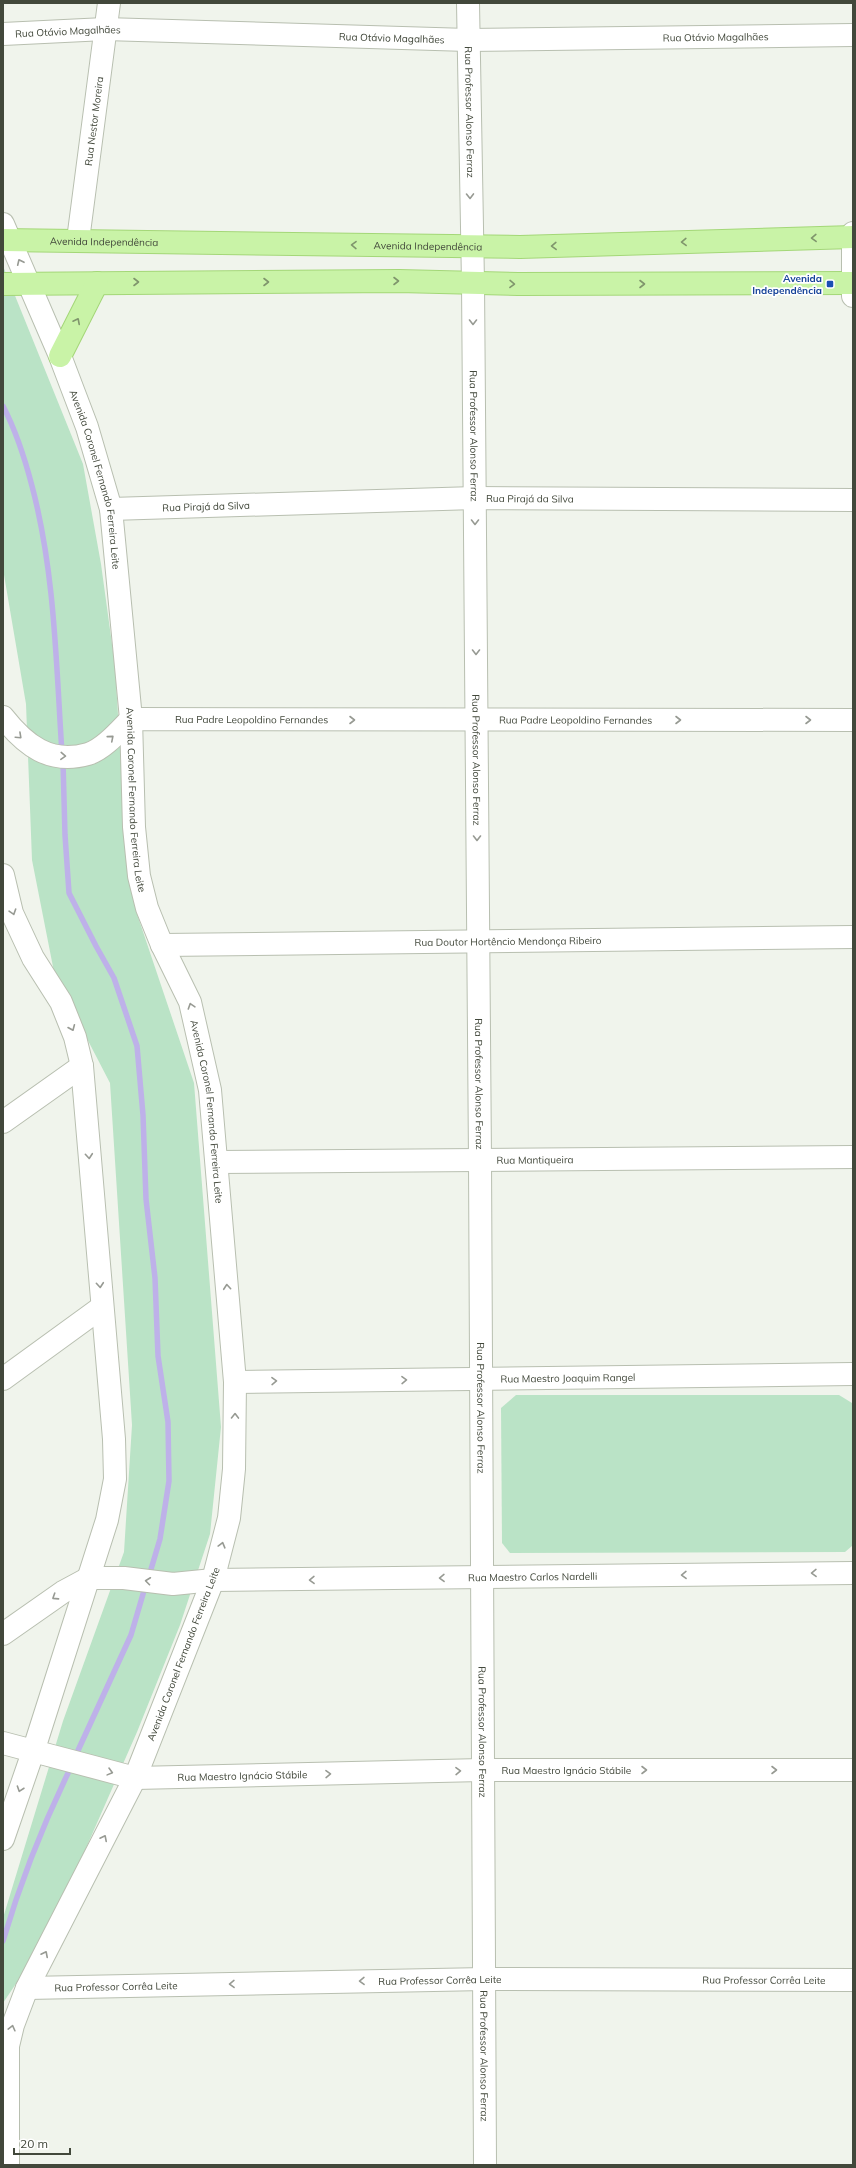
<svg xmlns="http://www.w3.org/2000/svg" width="856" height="2168" viewBox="0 0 856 2168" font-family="Mulish,sans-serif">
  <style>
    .green { fill: #bae3c6 }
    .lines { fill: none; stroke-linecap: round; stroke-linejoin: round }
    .stream { stroke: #beb1e9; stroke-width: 5.5 }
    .minor-casing { stroke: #b8bfb0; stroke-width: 24 }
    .major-casing { stroke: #a4d778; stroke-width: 24 }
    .minor { stroke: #fff; stroke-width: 22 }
    .major { stroke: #c9f3a7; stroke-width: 22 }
    .oneway { stroke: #979a93 }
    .oneway2 { stroke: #7f956c }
    .transit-dot { fill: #1a4fb4; stroke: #fff; stroke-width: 1.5 }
    .labels { text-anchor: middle; stroke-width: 3.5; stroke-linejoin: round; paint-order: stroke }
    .street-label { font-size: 10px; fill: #42483b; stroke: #fff }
    .transit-label { font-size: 10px; font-weight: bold; fill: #164399; stroke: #fff; text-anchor: end }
  </style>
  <rect width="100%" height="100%" fill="#f0f4ec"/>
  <!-- green -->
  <g class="green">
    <path d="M3 266 83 464 101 564 115 666 124 812 136 911 194 1083 221 1427 210 1534 180 1625 137 1732 46 1939 3 2003V1918L63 1721 124 1552 132 1425 110 1083 55 977 32 860 26 704 3 569Z"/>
    <path d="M516 1395H839L852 1403V1546L845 1552 510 1553 502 1543 501 1408Z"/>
  </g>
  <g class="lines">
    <!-- stream -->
    <g class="stream">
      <path d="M3 406C16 431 25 459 32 486 55 573 56 663 62 753"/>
      <path d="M63 762 65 835 69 893 96 946 114 978 137 1046 143 1115 146 1199 155 1278 158 1356 168 1422 169 1481 160 1539 149 1576"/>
      <path d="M75 1757 131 1635 146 1584"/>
      <path d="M3 1941C21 1880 44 1822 72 1765"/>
    </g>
    <!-- minor casing -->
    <g class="minor-casing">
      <g id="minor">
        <path id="s1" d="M468 3 473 283 480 1160 485 2165"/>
        <path id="s2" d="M3 34 105 29 468 40 853 35"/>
        <path id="s3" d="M3 224 60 356 87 427 111 509 131 719 134 827 139 876 147 908 162 945 190 1002 210 1090 235 1382 234 1469 229 1518 213 1580 135 1778 27 1988 13 2025 8 2046V2165"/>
        <path d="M853 233V296"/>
        <path id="s4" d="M78 240 109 3"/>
        <path id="s5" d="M111 509 475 498 853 500"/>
        <path id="s6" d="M3 717C25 745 50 765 88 754 104 749 119 731 131 719L853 720"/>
        <path d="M3 875 12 913 33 958 61 1002 75 1037 82 1066 114 1439 115 1479 107 1520 33 1752 3 1839"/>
        <path id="s7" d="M162 945 853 937"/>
        <path d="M3 1122 82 1066"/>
        <path id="s8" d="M217 1162 853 1157"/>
        <path d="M3 1379 102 1307"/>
        <path id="s9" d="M235 1382 853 1374"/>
        <path id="s10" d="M3 1634 63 1592 89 1578H124L173 1584 213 1580 853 1573"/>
        <path id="s11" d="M3 1743 135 1778 482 1770H853"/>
        <path id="s12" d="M27 1988 485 1979 853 1980"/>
      </g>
    </g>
    <!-- major casing -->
    <g class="major-casing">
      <g id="major">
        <path id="s13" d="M3 240 520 247 853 237"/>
        <path d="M3 284 399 281 518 284 853 283"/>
        <path d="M60 356 97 283"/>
      </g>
    </g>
    <!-- minor -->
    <use href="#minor" class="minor"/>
    <!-- major -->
    <use href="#major" class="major"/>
  </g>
  <!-- one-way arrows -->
  <defs><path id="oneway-chevron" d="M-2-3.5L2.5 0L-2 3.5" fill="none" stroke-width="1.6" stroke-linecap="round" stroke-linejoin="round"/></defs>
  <g class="oneway">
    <use href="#oneway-chevron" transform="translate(470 196) rotate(89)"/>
    <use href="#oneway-chevron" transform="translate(20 262) rotate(-115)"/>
    <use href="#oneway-chevron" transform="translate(473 322) rotate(90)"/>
    <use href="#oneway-chevron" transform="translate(475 522) rotate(90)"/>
    <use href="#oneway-chevron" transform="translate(476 652) rotate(90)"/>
    <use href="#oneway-chevron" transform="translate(352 720)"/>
    <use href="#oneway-chevron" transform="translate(678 720)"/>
    <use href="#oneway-chevron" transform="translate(808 720)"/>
    <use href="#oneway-chevron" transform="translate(19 736) rotate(43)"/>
    <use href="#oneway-chevron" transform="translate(111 738) rotate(-41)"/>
    <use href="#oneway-chevron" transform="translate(63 756) rotate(3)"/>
    <use href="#oneway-chevron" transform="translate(477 838) rotate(90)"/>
    <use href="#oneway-chevron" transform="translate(13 912) rotate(72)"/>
    <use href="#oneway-chevron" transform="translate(191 1006) rotate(-108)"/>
    <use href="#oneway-chevron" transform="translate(72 1028) rotate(67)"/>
    <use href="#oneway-chevron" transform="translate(89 1156) rotate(85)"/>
    <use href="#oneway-chevron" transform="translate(100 1285) rotate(85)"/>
    <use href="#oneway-chevron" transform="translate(227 1287) rotate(-95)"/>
    <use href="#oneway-chevron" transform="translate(404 1380) rotate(-1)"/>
    <use href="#oneway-chevron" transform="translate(274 1381) rotate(-1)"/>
    <use href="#oneway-chevron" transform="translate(235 1416) rotate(-89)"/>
    <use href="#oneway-chevron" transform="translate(222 1545) rotate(-75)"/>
    <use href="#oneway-chevron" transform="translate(814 1573) rotate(179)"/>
    <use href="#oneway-chevron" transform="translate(684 1575) rotate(179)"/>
    <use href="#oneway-chevron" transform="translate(442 1578) rotate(179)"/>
    <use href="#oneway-chevron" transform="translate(312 1580) rotate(179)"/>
    <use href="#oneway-chevron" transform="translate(148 1581) rotate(-173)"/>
    <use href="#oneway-chevron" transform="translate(55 1597) rotate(147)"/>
    <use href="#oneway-chevron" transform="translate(644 1770)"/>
    <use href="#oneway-chevron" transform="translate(774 1770)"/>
    <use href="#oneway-chevron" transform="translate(458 1771) rotate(-1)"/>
    <use href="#oneway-chevron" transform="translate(110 1772) rotate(15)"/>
    <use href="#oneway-chevron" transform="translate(328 1774) rotate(-1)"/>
    <use href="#oneway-chevron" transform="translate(20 1789) rotate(109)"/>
    <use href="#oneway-chevron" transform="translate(104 1838) rotate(-63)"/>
    <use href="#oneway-chevron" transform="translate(45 1954) rotate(-63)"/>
    <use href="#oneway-chevron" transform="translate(362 1981) rotate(179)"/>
    <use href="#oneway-chevron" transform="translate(232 1984) rotate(179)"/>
    <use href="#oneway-chevron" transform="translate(12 2028) rotate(-76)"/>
  </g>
  <g class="oneway2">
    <use href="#oneway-chevron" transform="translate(814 238) rotate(178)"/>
    <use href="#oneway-chevron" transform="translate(684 242) rotate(178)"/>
    <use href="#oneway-chevron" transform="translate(354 245) rotate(-179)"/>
    <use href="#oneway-chevron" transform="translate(554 246) rotate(178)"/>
    <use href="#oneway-chevron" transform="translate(396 281)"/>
    <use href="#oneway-chevron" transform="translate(136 282)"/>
    <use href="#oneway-chevron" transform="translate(266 282)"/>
    <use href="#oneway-chevron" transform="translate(512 284) rotate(1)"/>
    <use href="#oneway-chevron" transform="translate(642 284)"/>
    <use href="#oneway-chevron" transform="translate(77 321) rotate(-63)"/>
  </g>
  <!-- markers -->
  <rect class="transit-dot" x="826" y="280" width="8" height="8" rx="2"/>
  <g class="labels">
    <!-- street labels -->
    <g class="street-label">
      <text dy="4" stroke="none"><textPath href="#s2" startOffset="65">Rua Otávio Magalhães</textPath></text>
      <text dy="4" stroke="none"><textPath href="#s2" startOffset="713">Rua Otávio Magalhães</textPath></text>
      <text dy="4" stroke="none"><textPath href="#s2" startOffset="389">Rua Otávio Magalhães</textPath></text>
      <text dy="4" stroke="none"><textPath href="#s1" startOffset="109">Rua Professor Alonso Ferraz</textPath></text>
      <text dy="4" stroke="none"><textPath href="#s4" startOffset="120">Rua Nestor Moreira</textPath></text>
      <text dy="4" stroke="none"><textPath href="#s13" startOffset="101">Avenida Independência</textPath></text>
      <text dy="4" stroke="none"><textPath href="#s13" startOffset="425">Avenida Independência</textPath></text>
      <text dy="4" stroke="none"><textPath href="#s1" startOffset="433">Rua Professor Alonso Ferraz</textPath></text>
      <text dy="4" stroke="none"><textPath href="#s3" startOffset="273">Avenida Coronel Fernando Ferreira Leite</textPath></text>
      <text dy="4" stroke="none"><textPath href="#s5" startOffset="419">Rua Pirajá da Silva</textPath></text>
      <text dy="4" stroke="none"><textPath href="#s5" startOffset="95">Rua Pirajá da Silva</textPath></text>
      <text dy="4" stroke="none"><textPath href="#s6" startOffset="276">Rua Padre Leopoldino Fernandes</textPath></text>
      <text dy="4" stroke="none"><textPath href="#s6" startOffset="600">Rua Padre Leopoldino Fernandes</textPath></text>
      <text dy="4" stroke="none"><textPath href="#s1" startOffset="757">Rua Professor Alonso Ferraz</textPath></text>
      <text dy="4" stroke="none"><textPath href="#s3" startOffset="597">Avenida Coronel Fernando Ferreira Leite</textPath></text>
      <text dy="4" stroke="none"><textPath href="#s7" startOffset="346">Rua Doutor Hortêncio Mendonça Ribeiro</textPath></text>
      <text dy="4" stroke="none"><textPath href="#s1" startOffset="1081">Rua Professor Alonso Ferraz</textPath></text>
      <text dy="4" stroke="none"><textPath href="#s3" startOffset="921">Avenida Coronel Fernando Ferreira Leite</textPath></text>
      <text dy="4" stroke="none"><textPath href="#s8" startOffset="318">Rua Mantiqueira</textPath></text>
      <text dy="4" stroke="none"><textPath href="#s9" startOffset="333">Rua Maestro Joaquim Rangel</textPath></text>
      <text dy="4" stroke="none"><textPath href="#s1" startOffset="1405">Rua Professor Alonso Ferraz</textPath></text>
      <text dy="4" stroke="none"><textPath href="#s10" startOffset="547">Rua Maestro Carlos Nardelli</textPath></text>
      <text transform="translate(183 1654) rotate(-69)" y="4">Avenida Coronel Fernando Ferreira Leite</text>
      <text dy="4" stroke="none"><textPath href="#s1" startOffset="1729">Rua Professor Alonso Ferraz</textPath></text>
      <text dy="4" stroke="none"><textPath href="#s11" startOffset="568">Rua Maestro Ignácio Stábile</textPath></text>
      <text dy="4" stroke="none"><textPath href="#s11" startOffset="244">Rua Maestro Ignácio Stábile</textPath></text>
      <text dy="4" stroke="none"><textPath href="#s12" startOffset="413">Rua Professor Corrêa Leite</textPath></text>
      <text dy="4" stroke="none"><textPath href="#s12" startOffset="737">Rua Professor Corrêa Leite</textPath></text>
      <text dy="4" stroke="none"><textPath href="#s12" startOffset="89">Rua Professor Corrêa Leite</textPath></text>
      <text dy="4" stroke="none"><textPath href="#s1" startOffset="2053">Rua Professor Alonso Ferraz</textPath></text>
    </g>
    <!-- transit labels -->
    <g class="transit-label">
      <text x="822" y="282">Avenida<tspan x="822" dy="12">Independência</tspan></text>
    </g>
  </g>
  <!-- border -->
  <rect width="856" height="2168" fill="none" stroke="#42483b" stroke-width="8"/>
  <!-- scale -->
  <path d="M14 2148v6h56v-6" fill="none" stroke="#42483b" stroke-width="2"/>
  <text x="20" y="2148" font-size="12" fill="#42483b" stroke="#ffffff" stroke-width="3" paint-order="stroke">20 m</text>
</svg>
